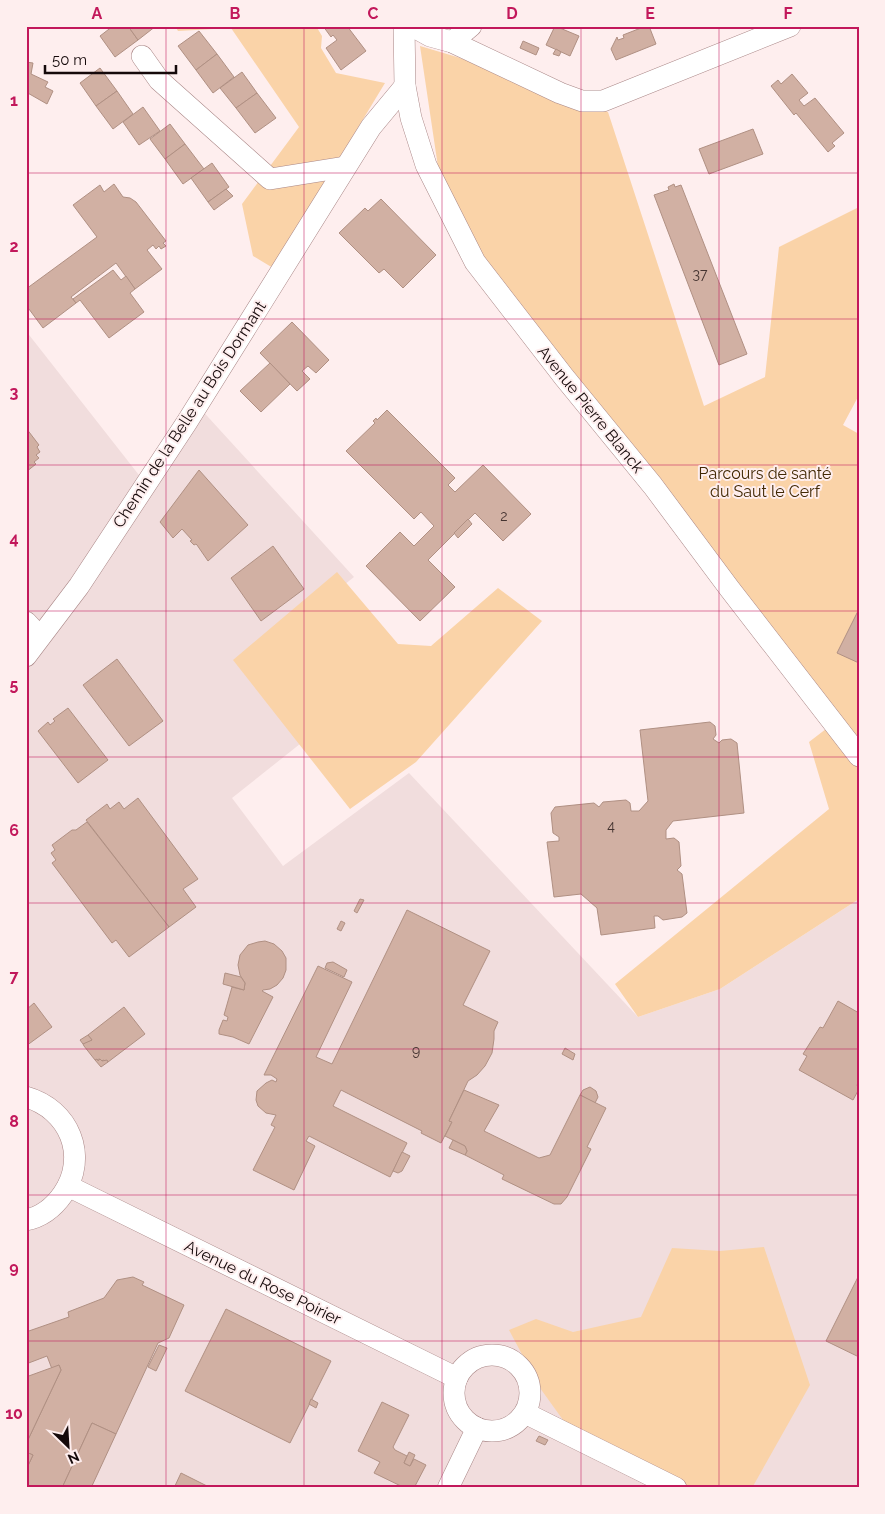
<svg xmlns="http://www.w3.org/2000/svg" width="885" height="1514" viewBox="0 0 885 1514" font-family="Raleway,sans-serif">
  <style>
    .built { fill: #f1dddd }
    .green { fill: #fad3a8 }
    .building { fill: #d1b0a3; stroke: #b09083 }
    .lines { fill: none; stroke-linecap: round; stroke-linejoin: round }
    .minor-casing { stroke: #a98686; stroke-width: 22 }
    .minor { stroke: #fff; stroke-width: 21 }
    .grid { fill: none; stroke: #c2185b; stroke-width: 1; stroke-opacity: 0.55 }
    .labels { text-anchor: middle; stroke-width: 4; stroke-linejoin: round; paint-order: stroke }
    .number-label { font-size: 14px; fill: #443330 }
    .street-label { font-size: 16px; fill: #15090a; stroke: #feeeee }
    .park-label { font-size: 16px; fill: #422904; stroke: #feeeee }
    .neatline { fill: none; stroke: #c2185b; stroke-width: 2 }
    .grid-label { font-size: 16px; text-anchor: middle; font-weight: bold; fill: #c2185b }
  </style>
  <rect width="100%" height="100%" fill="#feeeee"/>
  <!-- built -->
  <path class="built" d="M26 331 146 484 198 406 354 577 248 661 310 736 232 798 283 866 409 773 638 1017 720 989 859 899V1488H26Z"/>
  <!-- green -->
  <g class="green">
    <path d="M175 26H316L322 36 321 48 336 73 385 83 273 268 253 256 242 204 299 127 231 28 178 31Z"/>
    <path d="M420 46 457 57 608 112 704 406 765 377 779 247 859 207V395L843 425 859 434V899L720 989 638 1017 615 984 829 809 809 742 835 722 521 330 441 187Z"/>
    <path d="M337 572 398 644 431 646 498 588 542 621 416 762 350 809 233 660Z"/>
    <path d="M764 1247 810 1385 752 1488H691L576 1438 540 1388 509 1330 536 1319 573 1332 641 1317 672 1248 720 1251Z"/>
  </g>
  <!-- building -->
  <g class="building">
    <path d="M113 26H128L138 40 115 57 100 36Z"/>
    <path d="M128 26H156L138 40Z"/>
    <path d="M323 26H347L366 51 341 70 326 48 337 40 333 35 331 37Z"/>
    <path d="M555 26 579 36 570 56 546 45Z"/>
    <path d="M646 26H649L656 44 616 60 611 49 617 37 618 40 624 38 623 35Z"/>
    <path d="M199 31 217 54 196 70 178 46Z"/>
    <path d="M523 41 539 48 536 55 520 48Z"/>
    <path d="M556 49 561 52 559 56 553 54Z"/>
    <path d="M217 54 234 77 213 93 196 70Z"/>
    <path d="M26 62 33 63 31 74 48 82 45 87 53 91 47 104 26 92Z"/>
    <path d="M100 68 117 91 96 106 80 83Z"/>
    <path d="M242 72 257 93 236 108 220 88Z"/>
    <path d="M792 74 808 93 799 100 804 106 815 98 844 133 832 143 835 146 828 152 796 113 794 115 771 86 778 80 781 84Z"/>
    <path d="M117 91 133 114 113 129 96 106Z"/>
    <path d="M257 93 276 118 255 133 236 108Z"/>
    <path d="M143 107 160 131 139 145 123 122Z"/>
    <path d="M170 124 185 144 165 159 150 139Z"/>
    <path d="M753 129 763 154 709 174 699 149Z"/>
    <path d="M185 144 204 169 183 184 165 159Z"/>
    <path d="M212 163 229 187 208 202 191 178Z"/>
    <path d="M114 184 123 197 130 198 136 202 166 241 163 243 166 246 161 249 159 246 156 249 153 245 147 250 162 269 135 289 116 263 71 297 76 303 43 328 26 305V289L97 237 73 205 100 185 104 192Z"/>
    <path d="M674 184 675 187 681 185 747 354 719 365 654 195 669 190 668 187Z"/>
    <path d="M226 189 233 196 214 210 208 202Z"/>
    <path d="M381 199 436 255 403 288 384 269 379 273 339 233 365 208 368 211Z"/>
    <path d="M113 270 121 280 126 276 135 289 130 293 144 312 109 338 80 300 76 303 73 299Z"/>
    <path d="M292 322 329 360 316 373 308 366 302 371 310 379 297 391 260 353Z"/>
    <path d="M270 363 290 384 261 412 240 391Z"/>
    <path d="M387 410 455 478 448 485 455 492 483 465 531 514 503 541 475 513 428 560 455 587 420 621 366 566 400 532 414 546 434 526 421 512 414 519 346 451 375 423 373 421 376 418 377 420Z"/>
    <path d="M26 428 39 445 37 447 40 452 36 455 39 458 34 462 36 464 26 472Z"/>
    <path d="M199 470 248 525 208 561 197 545 196 544 194 545 190 541 192 540 182 529 173 538 160 522Z"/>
    <path d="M468 519 472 524 458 538 454 533Z"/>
    <path d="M273 546 304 589 261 621 231 578Z"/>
    <path d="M859 609V663L837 653Z"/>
    <path d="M117 659 163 721 129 746 83 685Z"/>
    <path d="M68 708 108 760 78 783 38 731 48 722 50 725 55 721 53 719Z"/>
    <path d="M710 722 715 726 716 735 713 739 719 743 722 740 731 739 737 743 744 813 673 821 666 830V839L674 838 679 842 681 866 677 870 682 874 687 913 682 917 663 920 658 916H654L655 928 601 935 597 908 581 894 554 897 547 842 559 841V837L553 833 551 813 555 807 594 803 599 807 603 802 626 800 630 803 631 811H639L648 801 640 730Z"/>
    <path d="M138 798 198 879 183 889 196 907 169 927 86 820 107 804 110 809 119 802 124 809Z"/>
    <path d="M87 822 169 927 129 957 116 940 112 943 52 863 56 860 51 853 55 850 52 845 72 830H76Z"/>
    <path d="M360 899 364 900 357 913 354 911Z"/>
    <path d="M407 910 490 951 463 1005 498 1022 494 1031V1039L492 1053 485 1066 477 1075 468 1081 449 1121 452 1122 441 1143 421 1133 422 1131 341 1090 333 1106 407 1143 390 1177 309 1136 306 1141 315 1146 294 1190 253 1170 275 1127 271 1125 276 1115 266 1113 258 1106 256 1100 257 1091 266 1083 272 1080 276 1082 277 1079 271 1075H264L318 966 352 982 316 1057 332 1064Z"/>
    <path d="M341 921 345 923 341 931 337 929Z"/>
    <path d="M265 941 274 944 282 951 286 958V970L283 978 277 985 270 989 263 990 262 991 273 997 249 1044 233 1037 219 1034V1030L223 1020 227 1021 228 1017 224 1015 232 987 244 990 245 983 240 975 238 965 240 955 248 945 258 942Z"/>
    <path d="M333 962 347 970 344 977 325 968 327 963Z"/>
    <path d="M225 973 241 977 245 983 244 990 223 984Z"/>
    <path d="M838 1001 859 1013V1082L857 1085 859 1089 853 1100 799 1070 807 1056 803 1054 820 1027 823 1028Z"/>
    <path d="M34 1003 52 1027 26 1046V1010Z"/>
    <path d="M124 1007 145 1034 108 1062 103 1060 102 1061 100 1059 95 1060 84 1046 83 1044 86 1042 92 1040 88 1035Z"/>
    <path d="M88 1035 92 1040 83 1044 80 1040Z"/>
    <path d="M565 1048 575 1054 573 1060 562 1054Z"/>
    <path d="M97 1059 98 1061 100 1059 102 1061 107 1060 108 1062 101 1067 95 1060Z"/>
    <path d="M590 1087 596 1091 598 1097 595 1103 580 1095 583 1090Z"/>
    <path d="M464 1090 499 1105 484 1131 539 1158 550 1155 580 1095 606 1108 587 1147 591 1149 567 1197 561 1204H554L502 1179 504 1175 465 1155 467 1151 465 1146 445 1136 452 1122 449 1121Z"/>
    <path d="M453 1140 465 1146 467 1151 465 1155 449 1148Z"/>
    <path d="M402 1152 410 1156 402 1171 398 1173 393 1171Z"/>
    <path d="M859 1275V1357L826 1341Z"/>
    <path d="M133 1277 144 1282 142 1285 184 1305 169 1338 158 1343 116 1434 92 1423 62 1488H26V1470L33 1455 26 1452V1444L61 1370 59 1365 52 1369 47 1356 26 1364V1332L69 1317 68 1312 104 1298 117 1280Z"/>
    <path d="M226 1309 331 1361 290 1443 185 1391Z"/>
    <path d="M159 1345 167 1348 156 1371 148 1367Z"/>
    <path d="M59 1365 61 1370 26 1444V1377Z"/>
    <path d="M311 1399 318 1403 316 1408 309 1404Z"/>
    <path d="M382 1402 409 1415 393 1447 395 1450 407 1456 404 1463 410 1466 414 1459 426 1465 414 1488H405L374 1473 380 1462 358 1451Z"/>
    <path d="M92 1423 116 1434 91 1488H62Z"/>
    <path d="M539 1436 548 1440 545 1445 536 1441Z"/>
    <path d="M26 1452 33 1455 26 1470Z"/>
    <path d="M409 1452 415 1455 410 1466 404 1463Z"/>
    <path d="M181 1473 211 1488H174Z"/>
  </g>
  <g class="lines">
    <!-- minor casing -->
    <g class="minor-casing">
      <g id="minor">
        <path d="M404 26 405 86 411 118 426 165 475 262 564 377 653 486 729 588 859 756"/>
        <path d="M412 26 430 36 452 42 560 93 582 101H603L790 26"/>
        <path d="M452 42 471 26"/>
        <path d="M142 56 159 80 270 179 345 167"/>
        <path d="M26 622 39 636"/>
        <path d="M26 656 79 586 187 422 371 127 405 86"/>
        <path d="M26 1097C69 1109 89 1156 63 1194 54 1207 41 1217 26 1220"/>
        <path d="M68 1186 457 1378"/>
        <circle cx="492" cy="1393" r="38"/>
        <path d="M525 1413 676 1488"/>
        <path d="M448 1488 477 1428"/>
      </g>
    </g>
    <!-- minor -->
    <use href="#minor" class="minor"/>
  </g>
  <!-- grid -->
  <path class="grid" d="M166 26V1488M304 26V1488M442 26V1488M581 26V1488M719 26V1488M26 173H859M26 319H859M26 465H859M26 611H859M26 757H859M26 903H859M26 1049H859M26 1195H859M26 1341H859"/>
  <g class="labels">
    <!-- number labels -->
    <g class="number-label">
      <text x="700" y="279">37</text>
      <text x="504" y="521">2</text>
      <text x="611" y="831">4</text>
      <text x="416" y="1056">9</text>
    </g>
    <!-- street labels -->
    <g class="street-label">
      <text transform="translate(591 409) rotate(51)" y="6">Avenue Pierre Blanck</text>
      <text transform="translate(189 414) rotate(-57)" y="6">Chemin de la Belle au Bois Dormant</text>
      <text transform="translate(263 1282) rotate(26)" y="6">Avenue du Rose Poirier</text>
    </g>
    <!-- park labels -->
    <g class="park-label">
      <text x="765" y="479">Parcours de santé<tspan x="765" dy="18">du Saut le Cerf</tspan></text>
    </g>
  </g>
  <!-- border -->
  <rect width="885" height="1514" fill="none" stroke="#feeeee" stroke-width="55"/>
  <!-- north arrow -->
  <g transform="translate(68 1446) rotate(155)" stroke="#feeeee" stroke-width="4" paint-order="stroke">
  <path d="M0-4L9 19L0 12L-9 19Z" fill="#15090a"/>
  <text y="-8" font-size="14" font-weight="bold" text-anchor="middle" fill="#15090a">N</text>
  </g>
  <!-- scale -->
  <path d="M45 65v8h131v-8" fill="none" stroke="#15090a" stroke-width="2.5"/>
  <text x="52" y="65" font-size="15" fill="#15090a" stroke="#feeeee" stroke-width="4" paint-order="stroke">50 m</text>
  <rect x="28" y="28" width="830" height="1458" class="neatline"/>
  <g class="grid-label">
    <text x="97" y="19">A</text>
    <text x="235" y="19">B</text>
    <text x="373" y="19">C</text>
    <text x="512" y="19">D</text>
    <text x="650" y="19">E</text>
    <text x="788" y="19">F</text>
    <text x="14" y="106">1</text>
    <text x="14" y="252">2</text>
    <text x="14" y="398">3</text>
    <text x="14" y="544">4</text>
    <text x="14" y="690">5</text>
    <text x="14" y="836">6</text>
    <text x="14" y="982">7</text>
    <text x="14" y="1127">8</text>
    <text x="14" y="1273">9</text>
    <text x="14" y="1419">10</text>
  </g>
</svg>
